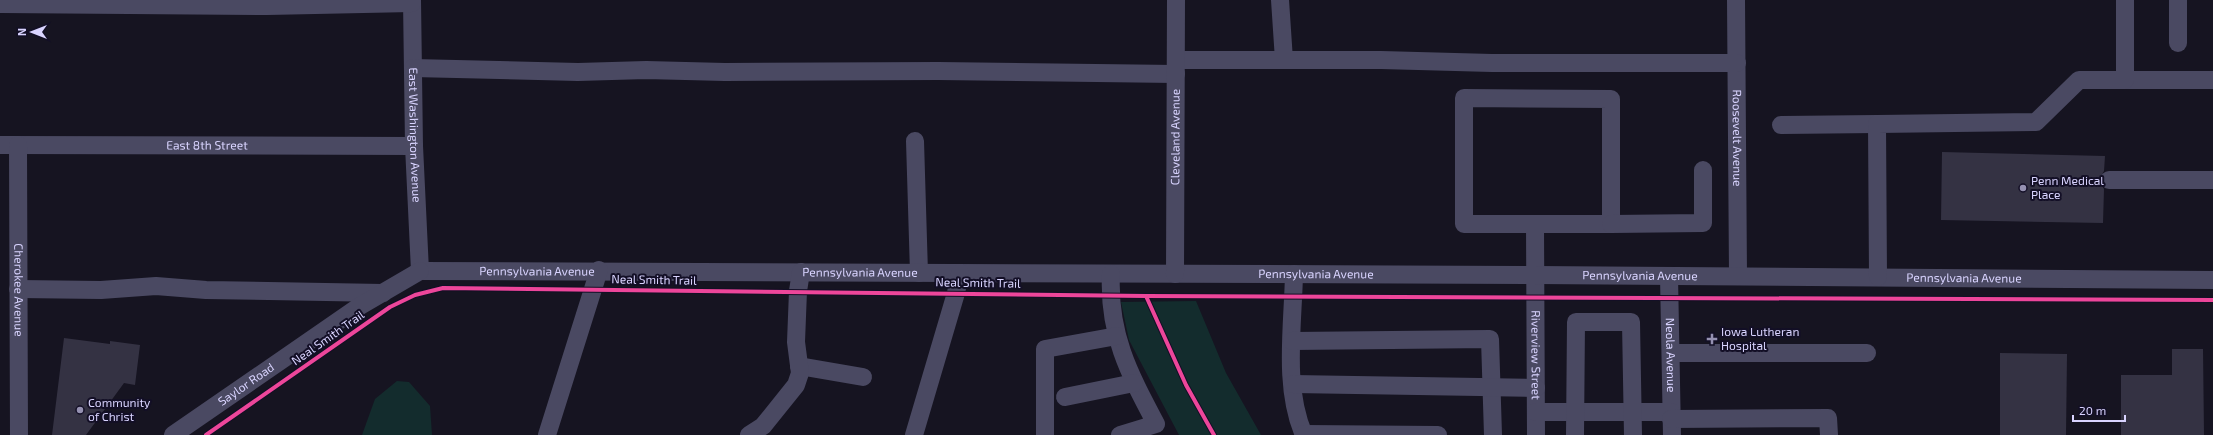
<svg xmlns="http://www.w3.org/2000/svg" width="2213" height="435" viewBox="0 0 2213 435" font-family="'Exo 2',sans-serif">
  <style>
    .green { fill: #132c2d }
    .building { fill: #343243 }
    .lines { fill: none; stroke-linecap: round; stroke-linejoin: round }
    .minor { stroke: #4a4962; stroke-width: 18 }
    .cycleway-casing { stroke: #130f26; stroke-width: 6 }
    .cycleway { stroke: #ed469a; stroke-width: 4 }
    .poi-dot { fill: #9591b1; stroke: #130f26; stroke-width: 1.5 }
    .labels { text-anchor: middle; stroke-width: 4; stroke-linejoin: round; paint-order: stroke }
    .street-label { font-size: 12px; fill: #d9d4ff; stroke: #130f26 }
    .poi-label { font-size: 12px; fill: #d9d4ff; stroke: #130f26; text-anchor: start }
  </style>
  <rect width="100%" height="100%" fill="#161421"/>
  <!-- green -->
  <g class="green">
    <path d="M1196 301 1226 373 1261 435H1179L1129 340 1121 302Z"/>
    <path d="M397 381 409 382 430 406 432 435H362L375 399Z"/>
  </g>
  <!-- building -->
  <g class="building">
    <path d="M1942 152 2105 156 2104 171 2099 180 2104 189 2103 223 1941 220Z"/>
    <path d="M64 338 110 344V341L140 345 135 385 124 383 86 435H52Z"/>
    <path d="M2172 349H2203L2204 435H2121V375H2172Z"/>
    <path d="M2000 353 2067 354 2066 435H2000Z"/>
  </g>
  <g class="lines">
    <!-- minor -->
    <g class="minor">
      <path id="s1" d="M412 0 414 146 420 271"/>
      <path d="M1280 0 1284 60"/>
      <path id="s2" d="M1736 0 1738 276"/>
      <path d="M2178 0V43"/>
      <path d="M0 4 267 6 412 3"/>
      <path d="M1176 60H1381L1492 63H1737"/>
      <path d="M413 68 578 72 646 70 725 72 938 71 1176 74"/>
      <path d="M2125 80H2213"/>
      <path d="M1781 125 1877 124"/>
      <path d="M915 141 919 273"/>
      <path id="s3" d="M0 145 414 146"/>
      <path id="s4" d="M18 145 19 435"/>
      <path d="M2109 180H2213"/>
      <path id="s5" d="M1535 224H1611V99L1464 98V224H1535L1536 435"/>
      <path d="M1611 224 1703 223V170"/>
      <path id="s6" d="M420 271 1535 275 2213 280"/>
      <path d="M1111 274C1108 334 1129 373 1156 424L1120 435"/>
      <path id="s7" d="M1175 274 1176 0"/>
      <path d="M1294 274C1293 326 1283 387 1304 435"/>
      <path id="s8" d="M1669 276 1672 435"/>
      <path d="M1878 277 1877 124 2036 122 2079 80H2125V0"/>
      <path d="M18 289 101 290 156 286 206 290 383 293"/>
      <path d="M1292 341 1490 339 1493 435"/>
      <path d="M1671 353H1867"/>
      <path d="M799 366 863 377"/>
      <path d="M1293 384 1536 388"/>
      <path d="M1065 397 1134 383"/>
      <path d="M1536 412H1671"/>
      <path d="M1671 419 1828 418 1829 435"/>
      <path d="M1304 434 1438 435"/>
      <path id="s9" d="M173 435 360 306 420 271"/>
      <path d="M547 435 599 270"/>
      <path d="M749 435 763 426 796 385 800 373 796 342 798 291 801 272"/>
      <path d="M914 435 956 293 960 273"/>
      <path d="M1045 435V349L1117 336"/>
      <path d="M1575 435 1576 322H1631L1633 435"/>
    </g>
    <!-- cycleway casing -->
    <g class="cycleway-casing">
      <g id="cycleway">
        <path d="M1146 296 1186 385 1214 435"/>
        <path d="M206 435 390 307 415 295 443 288 1146 296 2213 300"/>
      </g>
    </g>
    <!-- cycleway -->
    <use href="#cycleway" class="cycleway"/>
  </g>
  <!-- markers -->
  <g class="poi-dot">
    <circle cx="2023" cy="188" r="4"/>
    <path d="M1710 333h4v4h4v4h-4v4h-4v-4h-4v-4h4z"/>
    <circle cx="80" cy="410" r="4"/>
  </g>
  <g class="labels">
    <!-- street labels -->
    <g class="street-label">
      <text dy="4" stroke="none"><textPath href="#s1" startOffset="135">East Washington Avenue</textPath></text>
      <text dy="4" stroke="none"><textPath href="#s7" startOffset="137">Cleveland Avenue</textPath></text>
      <text dy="4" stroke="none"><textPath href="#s2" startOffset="138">Roosevelt Avenue</textPath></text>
      <text dy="4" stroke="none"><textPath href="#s3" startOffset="207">East 8th Street</textPath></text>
      <text dy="4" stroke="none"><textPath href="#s6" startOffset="117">Pennsylvania Avenue</textPath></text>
      <text dy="4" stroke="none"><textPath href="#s6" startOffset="440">Pennsylvania Avenue</textPath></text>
      <text dy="4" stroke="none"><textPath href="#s6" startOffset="896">Pennsylvania Avenue</textPath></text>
      <text dy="4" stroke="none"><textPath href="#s6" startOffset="1220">Pennsylvania Avenue</textPath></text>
      <text dy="4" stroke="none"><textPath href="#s6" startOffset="1544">Pennsylvania Avenue</textPath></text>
      <text transform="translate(654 280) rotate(1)" y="4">Neal Smith Trail</text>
      <text transform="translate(978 283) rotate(1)" y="4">Neal Smith Trail</text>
      <text dy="4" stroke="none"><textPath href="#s4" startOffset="145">Cherokee Avenue</textPath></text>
      <text transform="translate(328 338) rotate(-35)" y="4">Neal Smith Trail</text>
      <text dy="4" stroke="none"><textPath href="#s5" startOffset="676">Riverview Street</textPath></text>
      <text dy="4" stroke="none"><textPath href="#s8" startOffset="79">Neola Avenue</textPath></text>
      <text dy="4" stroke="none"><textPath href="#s9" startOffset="89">Saylor Road</textPath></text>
    </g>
    <!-- poi labels -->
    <g class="poi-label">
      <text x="2031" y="185">Penn Medical<tspan x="2031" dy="14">Place</tspan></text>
      <text x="1721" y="336">Iowa Lutheran<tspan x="1721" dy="14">Hospital</tspan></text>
      <text x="88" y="407">Community<tspan x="88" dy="14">of Christ</tspan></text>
    </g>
  </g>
  <!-- north arrow -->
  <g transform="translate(32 32) rotate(270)" stroke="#130f26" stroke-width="3" paint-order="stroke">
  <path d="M0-3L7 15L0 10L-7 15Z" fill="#d9d4ff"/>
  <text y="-6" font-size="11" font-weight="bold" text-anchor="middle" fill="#d9d4ff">N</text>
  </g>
  <!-- scale -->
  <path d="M2073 415v6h52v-6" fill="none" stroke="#d9d4ff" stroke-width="2"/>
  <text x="2079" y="415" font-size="12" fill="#d9d4ff" stroke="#130f26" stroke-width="3" paint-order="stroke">20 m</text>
</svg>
